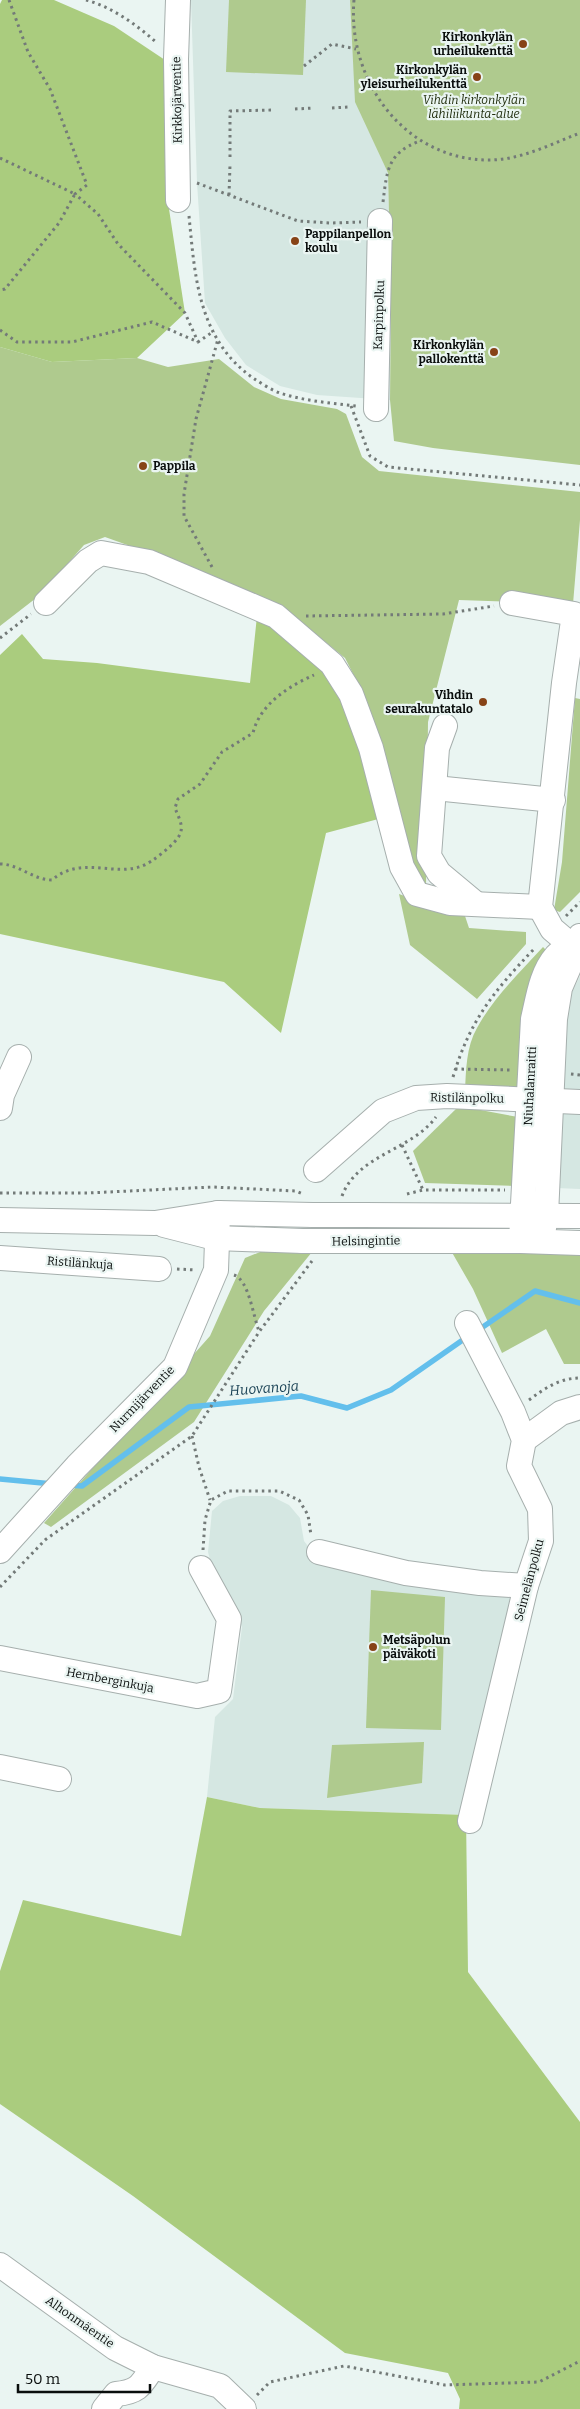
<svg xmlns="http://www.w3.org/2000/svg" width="580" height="2409" viewBox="0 0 580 2409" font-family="Bitter,serif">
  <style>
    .built { fill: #d5e7e2 }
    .green { fill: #afca8e }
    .forest { fill: #aacc7e }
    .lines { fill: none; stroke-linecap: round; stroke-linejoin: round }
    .stream { stroke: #63bfec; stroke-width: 5.5 }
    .minor-casing { stroke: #a6afad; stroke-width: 26 }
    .path { stroke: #737a78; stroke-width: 3; stroke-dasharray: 2.5 4; stroke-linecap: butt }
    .minor { stroke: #fff; stroke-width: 24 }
    .minor-bridge-casing { stroke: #a6afad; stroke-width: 26; stroke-linecap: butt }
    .minor-bridge { stroke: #fff; stroke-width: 24 }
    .poi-dot { fill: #874317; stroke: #eaf5f2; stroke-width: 2 }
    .labels { text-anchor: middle; stroke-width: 4.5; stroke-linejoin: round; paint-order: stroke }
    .poi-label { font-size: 12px; font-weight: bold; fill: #0a0e0d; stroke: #eaf5f2; text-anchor: end }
    .street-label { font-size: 12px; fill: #0a0e0d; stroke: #eaf5f2 }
    .park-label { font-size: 12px; font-style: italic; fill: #212e0e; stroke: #eaf5f2 }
    .water-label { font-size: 14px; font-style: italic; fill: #1a4255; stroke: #eaf5f2 }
  </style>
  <rect width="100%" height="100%" fill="#eaf5f2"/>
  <!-- built -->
  <g class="built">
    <path d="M191 0H350L356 102 388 173 391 300 390 400 317 395 280 386 246 365 225 338 205 303 197 183Z"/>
    <path d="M580 976V1189L556 1188 568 1000Z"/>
    <path d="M240 1496H271L289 1505 300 1518 304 1541 319 1560 366 1576 519 1595 466 1815 260 1808 207 1797 215 1717 233 1699 242 1627 231 1599 213 1571 208 1552 212 1511 223 1501Z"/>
  </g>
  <!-- green -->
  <g class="green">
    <path d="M229 0H306L303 75 226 72Z"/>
    <path d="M350 0H580V465L433 448 394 441 390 400 391 300 388 173 355 102Z"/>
    <path d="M0 347 52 362 137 358 168 367 219 359 254 387 281 399 337 409 346 414 362 457 379 471 580 492V520L573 604 459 600 428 722 426 889 407 865 367 701 345 658 307 627 172 561 105 537 84 545 40 595 0 626Z"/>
    <path d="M575 698 580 699V892L560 912 554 910 562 862Z"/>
    <path d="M399 894 437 908 464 913 469 928 526 932V944L477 999 410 945Z"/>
    <path d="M543 947 546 950 521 1092H465C466 1071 466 1047 477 1028 493 998 520 972 543 947Z"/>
    <path d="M459 1106 518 1117 517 1186 425 1183 413 1151Z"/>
    <path d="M280 1244 312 1252 264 1311 194 1422 51 1527 44 1523 210 1336 245 1258Z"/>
    <path d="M450 1249 580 1253V1364H564L546 1329 502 1353 473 1289Z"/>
    <path d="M371 1590 445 1597 441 1730 366 1728Z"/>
    <path d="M424 1742 422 1783 327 1798 332 1745Z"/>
  </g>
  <!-- forest -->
  <g class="forest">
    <path d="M2 0H54L114 26 168 62 167 196 185 313 137 358 52 362 0 347V4Z"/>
    <path d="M257 616 294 639 348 697 382 818 326 833 281 1033 224 982 0 934V655L22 634 43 659 97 663 250 683Z"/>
    <path d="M207 1797 260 1808 466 1815 468 1972 580 2122V2409H459L460 2399 448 2373 345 2353 133 2196 0 2104V1971L23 1900 181 1936Z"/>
  </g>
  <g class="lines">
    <!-- stream -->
    <g class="stream">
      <path d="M477 1331 535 1291 580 1303"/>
      <path d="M0 1479 53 1484"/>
      <path d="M69 1485 82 1486 189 1407 301 1396 347 1408 391 1390 467 1337"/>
    </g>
    <!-- minor casing -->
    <g class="minor-casing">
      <g id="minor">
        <path d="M178 0 176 59 178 200"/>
        <path d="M376 409 380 221"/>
        <path d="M46 603 88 561 101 553 149 562 276 616 332 664 351 694 371 748 402 867 417 894 450 903 540 907"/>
        <path d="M512 603 574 614 564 683 540 907 552 929 572 946"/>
        <path d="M445 726 437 748 429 856 439 873 475 903"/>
        <path d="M435 788 553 800"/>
        <path d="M0 1108 2 1095 19 1057"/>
        <path d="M316 1170 383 1111 416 1098 447 1096 580 1102"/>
        <path d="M363 1215 580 1216"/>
        <path d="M0 1220 155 1223 218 1213 313 1215"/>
        <path d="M164 1225 215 1238 303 1241"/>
        <path d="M341 1241H521L580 1243"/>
        <path d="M521 1241 533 1019C538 998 541 973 556 956 563 949 573 945 580 936"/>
        <path d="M542 1241 546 1215 555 1019 560 988 570 965 572 946"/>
        <path d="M0 1258 159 1269"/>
        <path d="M467 1323 513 1412 524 1440 519 1466 540 1509 541 1541 526 1586 470 1821"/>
        <path d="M524 1440 561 1413 580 1407"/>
        <path d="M0 1551 77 1466 175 1367 216 1270 218 1213"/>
        <path d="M319 1552 406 1573 480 1583 526 1586"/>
        <path d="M0 1658 197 1696 219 1691 229 1619 201 1568"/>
        <path d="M0 1767 59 1779"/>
        <path d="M0 2265 115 2348 153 2367 220 2386 244 2409"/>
        <path d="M104 2409 116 2394C139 2392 141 2385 153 2367"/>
      </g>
    </g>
    <!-- path -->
    <g class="path">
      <path d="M9 0 28 52 50 89 87 185 75 194 98 214 118 244 185 313 198 342"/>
      <path d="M86 0C112 7 137 25 157 43"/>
      <path d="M354 0C347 80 404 160 489 160 521 160 551 144 580 133"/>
      <path d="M304 66 332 44 356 49"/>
      <path d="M332 108 349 107"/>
      <path d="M295 109 313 108"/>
      <path d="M230 157V111L274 110"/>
      <path d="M0 158 75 194 59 223 5 289 0 290"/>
      <path d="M197 183 298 221 331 223 361 222"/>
      <path d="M229 195 230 165"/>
      <path d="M383 202C387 171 387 153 420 141"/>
      <path d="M189 216C195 277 198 339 253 378 261 383 271 390 280 393 304 401 331 403 356 406"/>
      <path d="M0 330 17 342H72L152 322 198 342 214 331"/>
      <path d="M351 406 370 456 388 467 580 485"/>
      <path d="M212 567 184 516V494L196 419 218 339"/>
      <path d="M306 616 443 614 494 606"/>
      <path d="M0 638 31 614"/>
      <path d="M0 864C19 864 33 880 52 880 81 855 113 877 142 866 151 863 176 844 180 834 184 826 178 816 175 808L178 799 200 784 222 752 253 733C260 704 289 686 314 675"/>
      <path d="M566 916 580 902"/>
      <path d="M455 1069 510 1070"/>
      <path d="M571 1074 580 1075"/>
      <path d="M453 1077C470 1020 494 991 534 949"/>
      <path d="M402 1145 423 1190"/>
      <path d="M0 1193H87L213 1187 296 1191 303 1194"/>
      <path d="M407 1194 423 1190H505"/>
      <path d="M342 1196C358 1154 411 1151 436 1117"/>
      <path d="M177 1269 196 1270"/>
      <path d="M234 1275C249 1280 253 1316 259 1331"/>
      <path d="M529 1400C545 1388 560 1378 580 1378"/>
      <path d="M192 1436 199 1467 210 1500"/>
      <path d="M203 1550 205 1520 211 1500 228 1491H279L299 1500 308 1515 311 1535"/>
      <path d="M0 1587 45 1540 192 1436 259 1332 312 1261"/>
      <path d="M257 2395 270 2382 344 2366 445 2385 539 2382 580 2361"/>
    </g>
    <!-- minor -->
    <use href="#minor" class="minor"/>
    <!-- minor-bridge casing -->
    <g class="minor-bridge-casing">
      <g id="minor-bridge">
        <path d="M313 1215H363"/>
        <path d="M303 1241H341"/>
      </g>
    </g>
    <!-- minor-bridge -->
    <use href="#minor-bridge" class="minor-bridge"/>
  </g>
  <!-- markers -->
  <g class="poi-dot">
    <circle cx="523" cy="44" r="5"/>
    <circle cx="477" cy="77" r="5"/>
    <circle cx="295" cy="241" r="5"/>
    <circle cx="494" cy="352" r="5"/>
    <circle cx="143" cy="466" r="5"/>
    <circle cx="483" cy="702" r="5"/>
    <circle cx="373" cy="1647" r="5"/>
  </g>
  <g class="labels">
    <!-- poi labels -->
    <g class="poi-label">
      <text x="513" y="41">Kirkonkylän<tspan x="513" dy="14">urheilukenttä</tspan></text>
      <text x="467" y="74">Kirkonkylän<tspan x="467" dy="14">yleisurheilukenttä</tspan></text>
      <text x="305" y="238" text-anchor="start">Pappilanpellon<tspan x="305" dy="14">koulu</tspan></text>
      <text x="484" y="349">Kirkonkylän<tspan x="484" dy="14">pallokenttä</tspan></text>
      <text x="153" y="470" text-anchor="start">Pappila</text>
      <text x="473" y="699">Vihdin<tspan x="473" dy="14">seurakuntatalo</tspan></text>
      <text x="383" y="1644" text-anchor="start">Metsäpolun<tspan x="383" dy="14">päiväkoti</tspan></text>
    </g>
    <!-- street labels -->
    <g class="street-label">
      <text transform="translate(177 100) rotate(-91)" y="4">Kirkkojärventie</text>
      <text transform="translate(379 315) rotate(-88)" y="4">Karpinpolku</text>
      <text transform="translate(530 1086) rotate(-87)" y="4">Niuhalanraitti</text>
      <text transform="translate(467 1098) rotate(1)" y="4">Ristilänpolku</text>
      <text transform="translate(366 1241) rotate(-1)" y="4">Helsingintie</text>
      <text transform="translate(80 1263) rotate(4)" y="4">Ristilänkuja</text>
      <text transform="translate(142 1399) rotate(-46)" y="4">Nurmijärventie</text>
      <text transform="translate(529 1580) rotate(-75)" y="4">Seimelänpolku</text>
      <text transform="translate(110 1680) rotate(11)" y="4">Hernberginkuja</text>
      <text transform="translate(80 2322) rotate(35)" y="4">Alhonmäentie</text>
    </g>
    <!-- park labels -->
    <g class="park-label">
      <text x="474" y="104">Vihdin kirkonkylän<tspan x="474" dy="14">lähiliikunta-alue</tspan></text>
    </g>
    <!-- water labels -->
    <g class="water-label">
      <text transform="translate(264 1388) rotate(-4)" y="5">Huovanoja</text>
    </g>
  </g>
  <!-- scale -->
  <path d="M18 2384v8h132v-8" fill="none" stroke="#0a0e0d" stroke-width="2.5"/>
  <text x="25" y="2384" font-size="15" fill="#0a0e0d" stroke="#eaf5f2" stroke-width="4" paint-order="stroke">50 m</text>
</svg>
